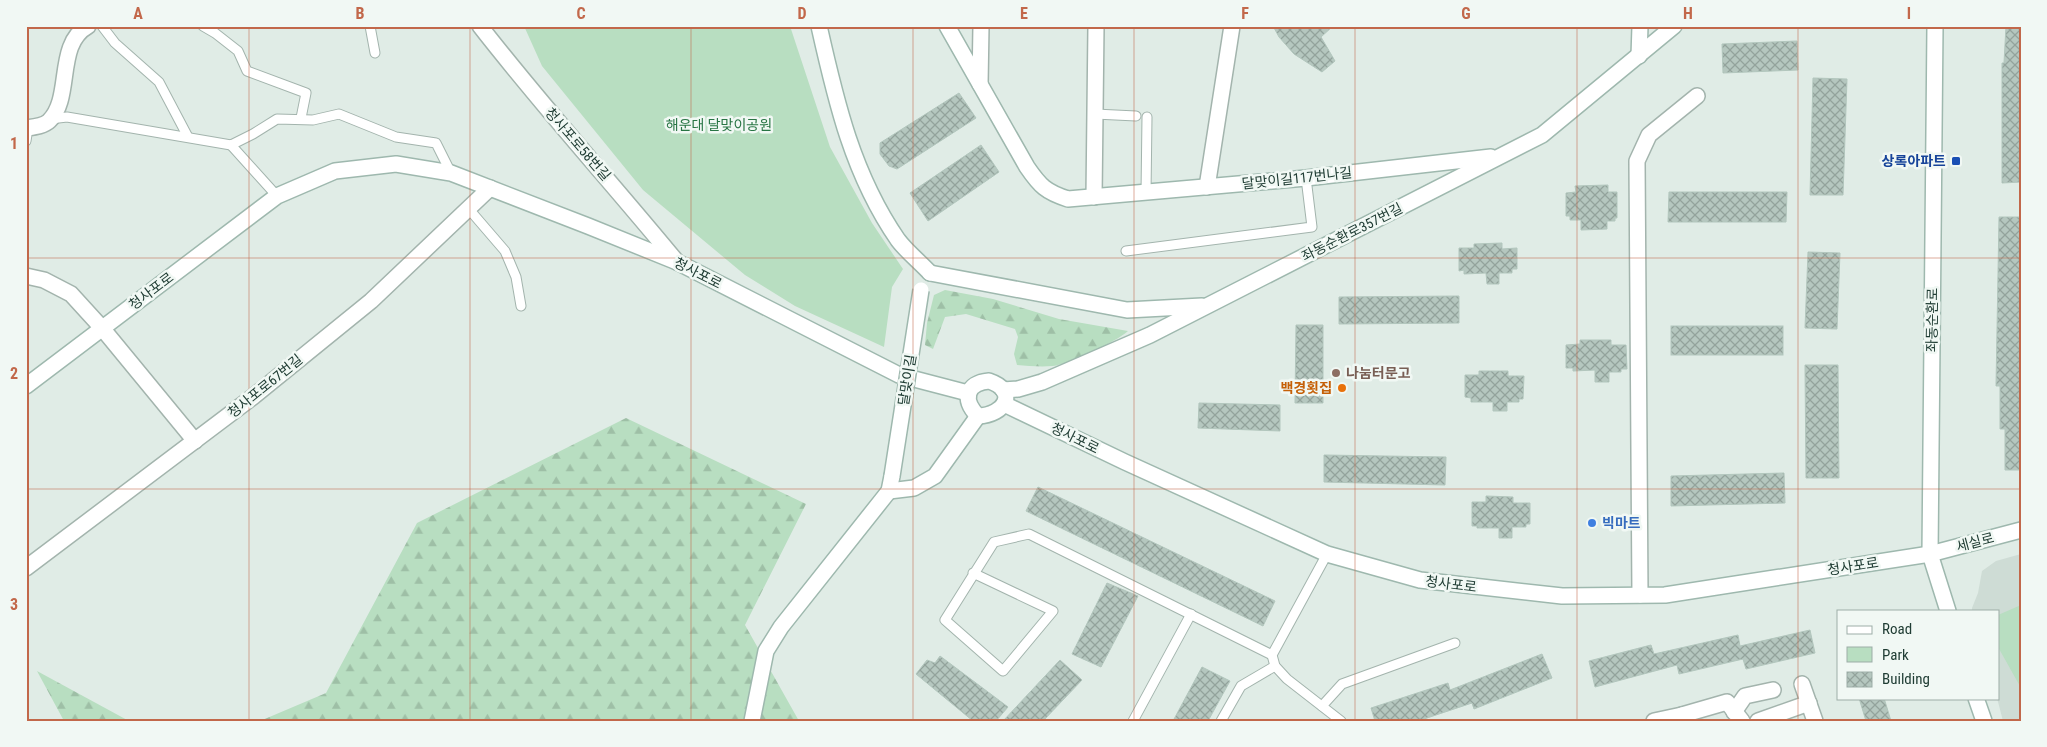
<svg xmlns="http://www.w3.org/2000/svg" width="2047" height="747" viewBox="0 0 2047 747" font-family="'Roboto Condensed','Noto Sans KR',sans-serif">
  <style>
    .built { fill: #cedcd5 }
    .green { fill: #b8dec1 }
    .forest { fill: url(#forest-firs) }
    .building { fill: url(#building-cross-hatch); stroke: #b2c6bd }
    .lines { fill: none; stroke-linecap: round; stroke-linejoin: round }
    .lane-casing { stroke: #a3b4ad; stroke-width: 11 }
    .street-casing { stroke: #a3b4ad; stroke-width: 18 }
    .secondary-casing { stroke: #9eb8ae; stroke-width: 18 }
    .lane { stroke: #fff; stroke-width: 9 }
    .street { stroke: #fff; stroke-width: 15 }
    .secondary { stroke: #fff; stroke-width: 15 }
    .secondary-bridge-casing { stroke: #9eb8ae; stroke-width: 18; stroke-linecap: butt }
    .secondary-bridge { stroke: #fff; stroke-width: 15 }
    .grid { fill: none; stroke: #c2684a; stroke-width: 1; stroke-opacity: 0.55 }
    .transit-dot { fill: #1a4fb4; stroke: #f1f8f4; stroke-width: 2 }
    .education-dot { fill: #8d6e63; stroke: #f1f8f4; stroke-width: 2 }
    .food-dot { fill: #e8710a; stroke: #f1f8f4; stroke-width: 2 }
    .shop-dot { fill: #3f7fe0; stroke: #f1f8f4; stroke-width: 2 }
    .labels { text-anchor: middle; stroke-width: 5; stroke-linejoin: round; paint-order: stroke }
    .park-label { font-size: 14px; fill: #287544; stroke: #f1f8f4 }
    .street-label { font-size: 14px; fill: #203d34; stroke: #f1f8f4 }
    .transit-label { font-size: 14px; font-weight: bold; fill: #164399; stroke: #f1f8f4; text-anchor: end }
    .education-label { font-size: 14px; font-weight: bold; fill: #785e54; stroke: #f1f8f4; text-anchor: start }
    .food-label { font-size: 14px; font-weight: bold; fill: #c56008; stroke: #f1f8f4; text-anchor: end }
    .shop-label { font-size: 14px; font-weight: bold; fill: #366cbe; stroke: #f1f8f4; text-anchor: start }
    .neatline { fill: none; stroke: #c2684a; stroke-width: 2 }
    .grid-label { font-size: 16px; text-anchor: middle; font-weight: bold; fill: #c2684a }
  </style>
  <defs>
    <pattern id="forest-firs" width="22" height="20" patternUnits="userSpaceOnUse" patternTransform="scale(1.25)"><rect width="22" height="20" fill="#b8dec1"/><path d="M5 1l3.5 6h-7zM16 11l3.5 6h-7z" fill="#9ebfa6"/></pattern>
    <pattern id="building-cross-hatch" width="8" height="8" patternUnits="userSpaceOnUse" patternTransform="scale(1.25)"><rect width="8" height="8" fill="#b5c7bf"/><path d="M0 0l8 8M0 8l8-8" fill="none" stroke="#93a39c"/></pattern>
  </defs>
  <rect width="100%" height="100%" fill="#e0ece6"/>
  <!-- built -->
  <path class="built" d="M2021 554V721H2003L1997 698H1998V611H1972V608L1978 593 1982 571 1996 561Z"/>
  <!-- green -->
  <g class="green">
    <path d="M524 26H790L830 147 872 223 903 269 892 287 884 347 795 306 745 275 643 190 542 66Z"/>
    <path d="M2021 605V688L1998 647V615Z"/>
  </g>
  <!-- forest -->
  <g class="forest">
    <path d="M945 290 993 299 1059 319 1128 331C1116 342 1069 364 1053 366 1041 367 1028 366 1017 365L1014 354 1018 337 1015 329 966 314 945 317 933 349 925 345 927 323 934 295Z"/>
    <path d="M626 418 806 504 745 625 799 721H260L326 693 417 523Z"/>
    <path d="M37 671 129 721H64Z"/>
  </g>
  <!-- building -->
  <g class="building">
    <path d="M1273 26H1333L1321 37 1335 61 1322 72 1294 54 1279 37Z"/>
    <path d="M2006 26H2021V182L2002 183V63H2004Z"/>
    <path d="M1797 41 1798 70 1723 73 1722 44Z"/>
    <path d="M1813 78 1847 79 1843 195H1810Z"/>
    <path d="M959 93 976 118 897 169 889 166 880 154V143Z"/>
    <path d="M981 145 999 172 928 221 910 193Z"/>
    <path d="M1608 185V192H1617V218H1615V221H1607V229L1581 230V220H1570V216H1566V193L1576 192 1575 186Z"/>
    <path d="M1669 192H1787L1786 222H1668Z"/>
    <path d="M1999 217H2021V470H2005V429H2000V386H1996Z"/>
    <path d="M1502 243V249L1517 248V269H1512V273H1499V284H1487L1486 273 1464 274V270L1459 271V248H1474V244Z"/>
    <path d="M1808 252 1840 253 1837 329 1805 328Z"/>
    <path d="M1459 296V323L1339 324V297Z"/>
    <path d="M1296 325H1323V403H1295Z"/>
    <rect x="1671" y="326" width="112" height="29"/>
    <path d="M1580 340H1611V345H1626L1627 369H1621V372H1609V382H1595V370L1573 371V368H1566V345L1580 344Z"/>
    <path d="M1805 365H1838L1839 478H1806Z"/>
    <path d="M1479 371H1508V376H1524L1523 399H1519V402H1507V411H1493V402H1471V398L1465 397V375H1479Z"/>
    <path d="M1199 403 1280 405V431L1198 428Z"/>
    <path d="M1324 455 1446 457 1445 485 1324 482Z"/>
    <path d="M1784 473 1785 503 1671 506V476Z"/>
    <path d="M1038 487 1275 601 1263 626 1026 511Z"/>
    <path d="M1486 496 1513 497V503H1530V524H1526V527H1512V538H1499V528H1477V526H1472V502H1486Z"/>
    <path d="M1107 583 1138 596 1101 667 1072 654Z"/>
    <path d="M1810 630 1815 653 1746 669 1743 659 1679 674 1677 665 1595 687 1589 661 1651 645 1654 654 1738 635 1740 646Z"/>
    <path d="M1542 654 1552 678 1474 709 1472 703 1418 721H1375L1371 708 1448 683 1450 690Z"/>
    <path d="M940 656 1008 707 996 721H973L916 674 927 660 935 663Z"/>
    <path d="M1060 660 1082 680 1043 721H1003Z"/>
    <path d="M1202 667 1230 681 1208 721H1173Z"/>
    <path d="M1859 698H1884L1891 721H1866Z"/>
  </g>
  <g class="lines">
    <!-- lane casing -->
    <g class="lane-casing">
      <g id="lane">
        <path d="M102 26 115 43 159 82 188 137"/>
        <path d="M203 26 215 33 238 51 247 71 306 93 301 118"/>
        <path d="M370 26 375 53"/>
        <path d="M1095 114 1136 116"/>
        <path d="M50 119 67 117 231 145 253 134 277 119 313 120 339 114 396 137 436 143 451 173"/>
        <path d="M26 141 28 128"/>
        <path d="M231 145 277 196"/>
        <path d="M1146 193 1147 117"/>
        <path d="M468 208 505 251 516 277 521 306"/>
        <path d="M1126 251 1312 227 1306 178"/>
        <path d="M1327 554 1272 655 1275 666 1287 679 1341 721"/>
        <path d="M973 573 1053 611 1003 671 945 620 994 542 1029 534 1272 655"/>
        <path d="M1322 706 1342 684 1455 643"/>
        <path d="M1133 721 1191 614"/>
        <path d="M1221 721 1241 686 1275 666"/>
      </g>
    </g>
    <!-- street casing -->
    <g class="street-casing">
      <g id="street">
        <path d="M480 26C543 107 612 183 677 262"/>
        <path d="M980 84 981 26"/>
        <path d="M26 128C33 127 44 126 49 121 73 98 55 44 88 26"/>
        <path d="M1207 187 1232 26"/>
        <path d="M1094 197 1096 26"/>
        <path d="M26 276 44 280 71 294 102 328 195 441"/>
        <path d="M26 568 254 396 371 301 490 188"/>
        <path d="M1640 595 1637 161 1649 135 1697 96"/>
        <path d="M1802 684 1815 721"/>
        <path d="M1734 712 1745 696 1773 690"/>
        <path d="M1682 715 1727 702 1742 721"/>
        <path d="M1654 721 1682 715 1684 721"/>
        <path d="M1758 721 1809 703"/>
      </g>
    </g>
    <!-- secondary casing -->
    <g class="secondary-casing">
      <g id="secondary">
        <path d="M819 26C836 102 853 175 898 240 907 252 920 262 930 273"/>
        <path d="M947 26 1027 167C1040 186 1046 192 1068 199L1306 178 1491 157"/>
        <path d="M1935 26 1930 554 1948 611"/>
        <path d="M1639 56 1640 26"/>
        <path d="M930 273 1127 310 1202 306"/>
        <path d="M989 381C1019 391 1005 415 978 416 962 400 966 383 989 381Z"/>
        <path d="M26 386 277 196 335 171 396 164 451 173 588 226 677 262 899 375 968 393"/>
        <path d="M1003 390 1018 389 1042 382 1150 335 1542 135 1674 26"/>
        <path d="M1004 404 1125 462 1327 554 1420 580 1562 596 1665 595 1930 554 2021 530"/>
        <path d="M889 491 914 488 935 476 978 416"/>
        <path d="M1976 698 1984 721"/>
        <path d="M752 721 766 651 781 627 889 491 892 476"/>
      </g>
    </g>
    <!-- lane -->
    <use href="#lane" class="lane"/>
    <!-- street -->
    <use href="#street" class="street"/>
    <!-- secondary -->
    <use href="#secondary" class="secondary"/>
    <!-- secondary-bridge casing -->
    <g class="secondary-bridge-casing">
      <path id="secondary-bridge" d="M892 476 921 290"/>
    </g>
    <!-- secondary-bridge -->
    <use href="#secondary-bridge" class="secondary-bridge"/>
  </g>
  <!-- grid -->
  <path class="grid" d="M249 26V721M470 26V721M691 26V721M913 26V721M1134 26V721M1355 26V721M1577 26V721M1798 26V721M26 258H2021M26 489H2021"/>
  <!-- markers -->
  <rect class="transit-dot" x="1951" y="156" width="10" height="10" rx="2.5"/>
  <circle class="education-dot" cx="1336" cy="373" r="5"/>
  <circle class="food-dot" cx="1342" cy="388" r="5"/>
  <circle class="shop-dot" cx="1592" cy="523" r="5"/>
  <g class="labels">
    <!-- park labels -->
    <g class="park-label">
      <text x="719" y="130">해운대 달맞이공원</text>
    </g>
    <!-- street labels -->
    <g class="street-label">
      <text transform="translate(578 144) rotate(49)" y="5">청사포로58번길</text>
      <text transform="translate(1297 178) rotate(-6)" y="5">달맞이길117번나길</text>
      <text transform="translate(1352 232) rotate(-27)" y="5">좌동순환로357번길</text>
      <text transform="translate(698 273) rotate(27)" y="5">청사포로</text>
      <text transform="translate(151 291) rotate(-37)" y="5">청사포로</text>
      <text transform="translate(1932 320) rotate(-89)" y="5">좌동순환로</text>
      <text transform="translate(907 380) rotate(-81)" y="5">달맞이길</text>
      <text transform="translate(265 386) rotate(-39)" y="5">청사포로67번길</text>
      <text transform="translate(1075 438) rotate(26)" y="5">청사포로</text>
      <text transform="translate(1975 542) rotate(-15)" y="5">세실로</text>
      <text transform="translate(1853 566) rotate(-9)" y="5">청사포로</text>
      <text transform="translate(1451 584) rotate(7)" y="5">청사포로</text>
    </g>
    <!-- transit labels -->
    <g class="transit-label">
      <text x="1946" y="166">상록아파트</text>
    </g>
    <!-- education labels -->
    <g class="education-label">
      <text x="1346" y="378">나눔터문고</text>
    </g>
    <!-- food labels -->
    <g class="food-label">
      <text x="1332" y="393">백경횟집</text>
    </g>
    <!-- shop labels -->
    <g class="shop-label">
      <text x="1602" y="528">빅마트</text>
    </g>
  </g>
  <!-- border -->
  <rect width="2047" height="747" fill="none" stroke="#f1f8f4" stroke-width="55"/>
  <!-- legend -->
  <rect x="1837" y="610" width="162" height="90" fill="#f1f8f4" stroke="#9dada7"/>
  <rect x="1847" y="626" width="25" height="8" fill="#ffffff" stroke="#9dada7"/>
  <text x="1882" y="634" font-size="15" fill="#203d34">Road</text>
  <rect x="1847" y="647" width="25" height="15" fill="#b8dec1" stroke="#9dada7"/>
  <text x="1882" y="660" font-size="15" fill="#203d34">Park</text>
  <rect x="1847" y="672" width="25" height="15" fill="url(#building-cross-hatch)" stroke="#9dada7"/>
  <text x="1882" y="684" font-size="15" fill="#203d34">Building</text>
  <rect x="28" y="28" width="1992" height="692" class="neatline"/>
  <g class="grid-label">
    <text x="138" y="19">A</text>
    <text x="360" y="19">B</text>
    <text x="581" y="19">C</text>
    <text x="802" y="19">D</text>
    <text x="1024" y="19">E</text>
    <text x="1245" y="19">F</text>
    <text x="1466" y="19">G</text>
    <text x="1688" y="19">H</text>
    <text x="1909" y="19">I</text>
    <text x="14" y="149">1</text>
    <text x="14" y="379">2</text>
    <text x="14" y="610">3</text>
  </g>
</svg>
